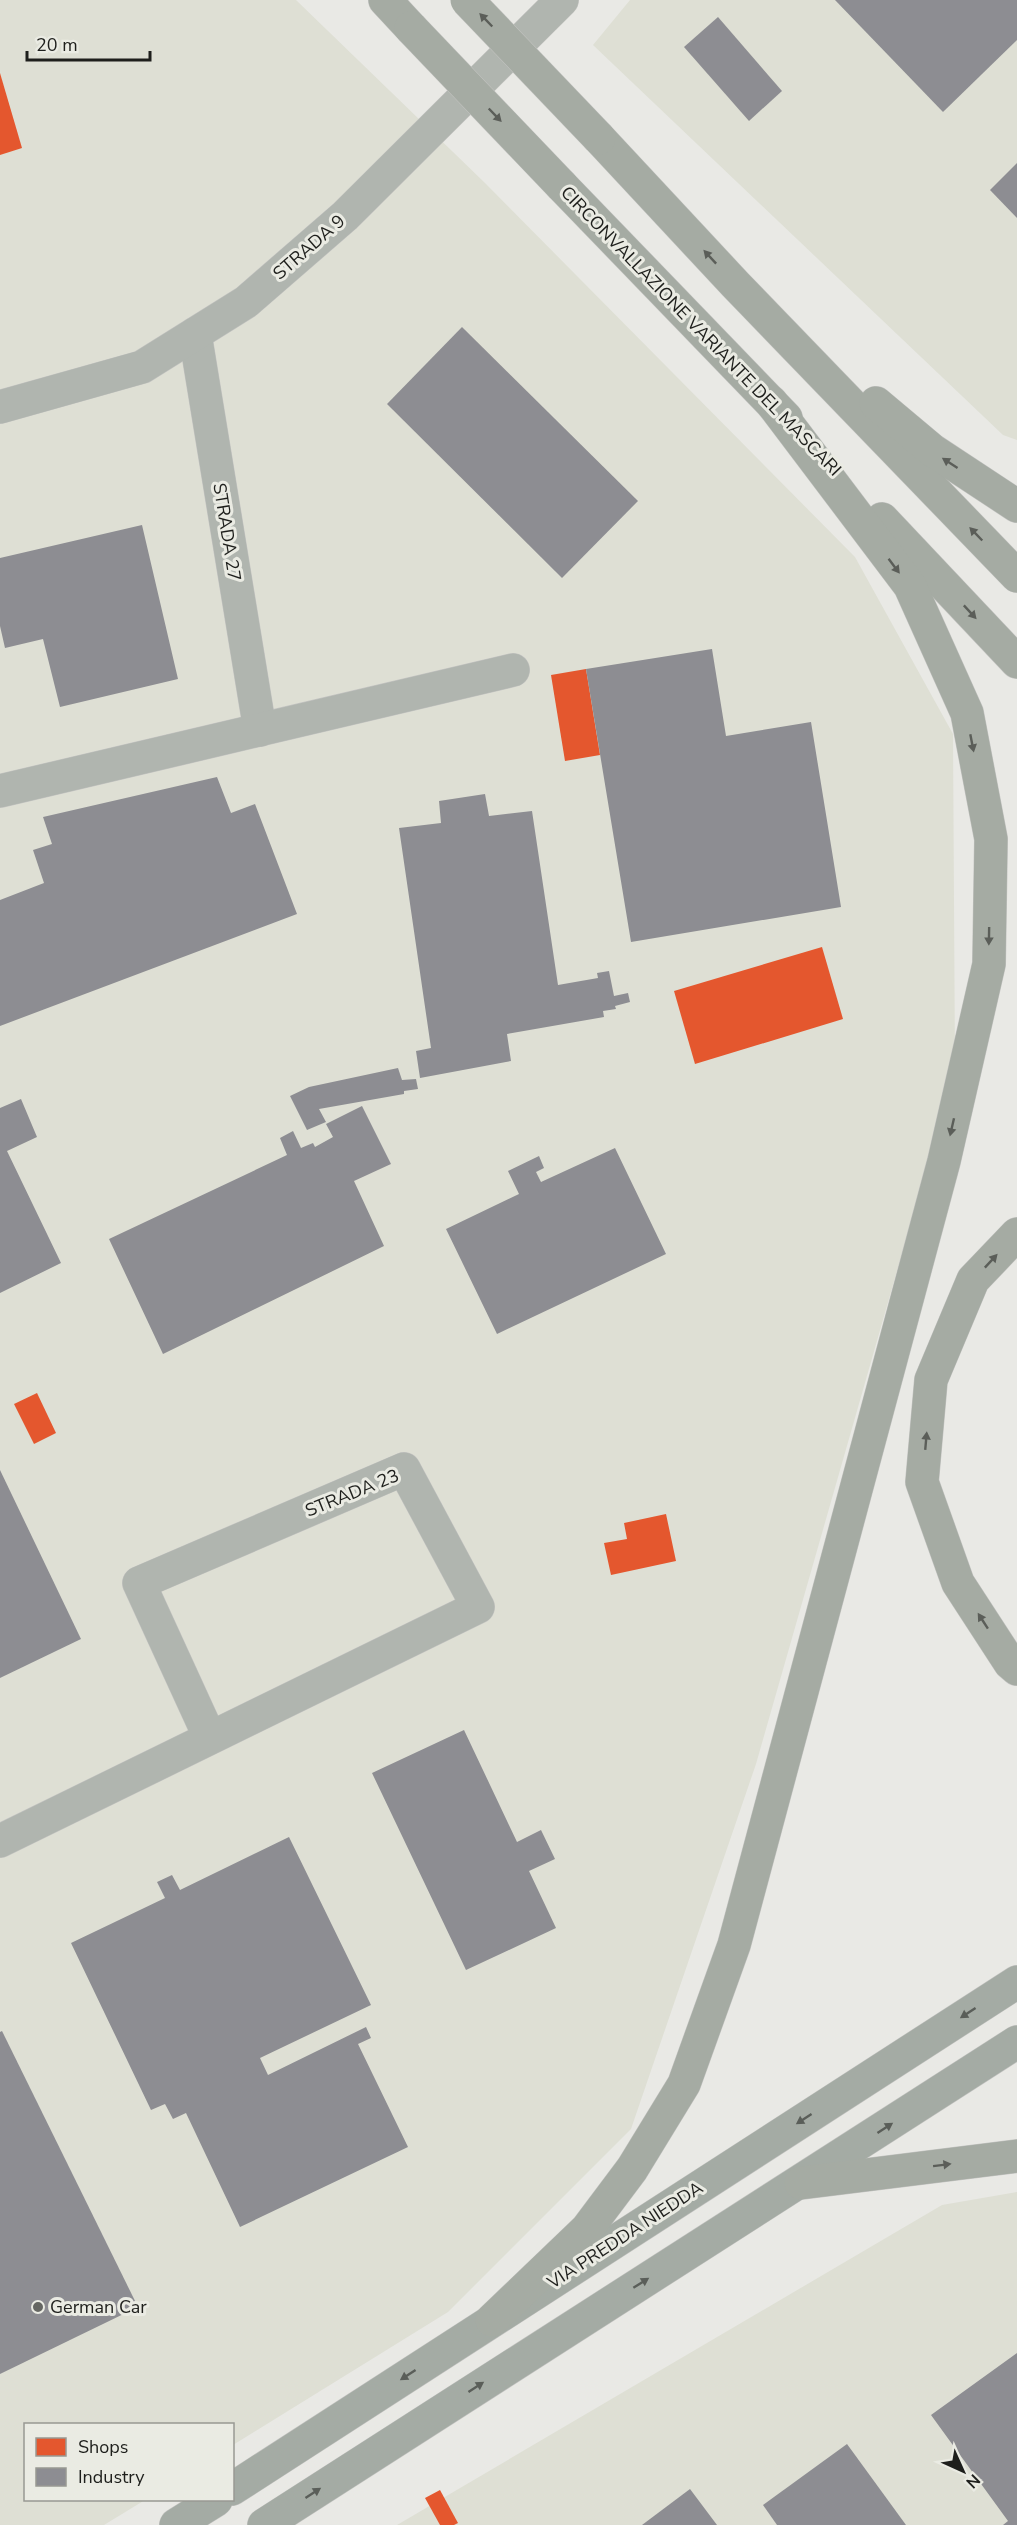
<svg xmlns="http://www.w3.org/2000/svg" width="1017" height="2525" viewBox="0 0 1017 2525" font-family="'Nunito Sans',sans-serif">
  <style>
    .built { fill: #dedfd4 }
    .shops { fill: #e4572e }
    .industry { fill: #8d8d92 }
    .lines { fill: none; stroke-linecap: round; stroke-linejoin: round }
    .minor-casing { stroke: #c4c4c2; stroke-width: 34 }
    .tertiary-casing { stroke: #c4c4c2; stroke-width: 34 }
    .secondary-casing { stroke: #c4c4c2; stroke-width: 34 }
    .trunk-casing { stroke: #c4c4c2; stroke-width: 34 }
    .minor { stroke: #b0b5af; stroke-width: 33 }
    .tertiary { stroke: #b0b5af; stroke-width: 33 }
    .secondary { stroke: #a4aba4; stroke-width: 33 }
    .trunk { stroke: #a5aba3; stroke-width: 33 }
    .trunk-bridge-casing { stroke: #c4c4c2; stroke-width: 34; stroke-linecap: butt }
    .trunk-bridge { stroke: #a5aba3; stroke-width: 33 }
    .oneway { fill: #5b5e59 }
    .oneway2 { fill: #5a5e59 }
    .poi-dot { fill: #656662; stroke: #eaebe3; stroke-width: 2 }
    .labels { text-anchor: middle; stroke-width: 6; stroke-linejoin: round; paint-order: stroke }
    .street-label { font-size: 18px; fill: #1e1f1c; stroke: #eaebe3 }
    .poi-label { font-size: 18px; fill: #1e1f1c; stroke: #eaebe3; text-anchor: start }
  </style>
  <rect width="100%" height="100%" fill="#e9e9e5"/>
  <!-- built -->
  <g class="built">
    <path d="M0 0H296L484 182 855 557 953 734 955 1068 756 1764 631 2129 448 2312 233 2445 232 2424H26V2500H145L104 2525H0Z"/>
    <path d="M630 0H1017V440L1003 435 593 45Z"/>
    <path d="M1017 2192V2525H397L942 2205Z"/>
  </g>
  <!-- shops -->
  <g class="shops">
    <path d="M0 73 22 148 0 155Z"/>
    <path d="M586 669 600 755 565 761 551 675Z"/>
    <path d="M822 947 843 1019 695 1064 674 991Z"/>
    <path d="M37 1393 56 1433 34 1444 14 1404Z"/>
    <path d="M666 1514 676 1561 611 1575 604 1543 627 1539 624 1523Z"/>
    <path d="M440 2490 458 2523 454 2525H440L425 2498Z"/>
  </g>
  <!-- industry -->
  <g class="industry">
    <path d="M835 0H1017V40L943 112Z"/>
    <path d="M718 17 782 91 749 121 684 47Z"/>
    <path d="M1017 163V218L990 190Z"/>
    <path d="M462 327 638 501 562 578 387 404Z"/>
    <path d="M142 525 178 679 60 707 43 639 5 648 0 626V558Z"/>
    <path d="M712 649 726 736 811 722 841 907 631 942 586 669Z"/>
    <path d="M217 777 231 813 255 804 297 914 0 1026V900L44 883 33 850 52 844 43 817Z"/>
    <path d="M485 794 489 816 532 811 558 985 598 978 597 973 609 971 614 996 628 993 630 1002 615 1006 616 1009 603 1011 604 1017 507 1034 511 1061 420 1078 416 1051 431 1048 399 828 441 823 439 801Z"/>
    <path d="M398 1068 402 1080 416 1079 418 1089 404 1091V1094L319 1109 326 1122 307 1130 290 1096 309 1087Z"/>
    <path d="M21 1099 37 1137 7 1151 61 1263 0 1293V1108Z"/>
    <path d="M362 1106 391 1164 354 1181 384 1246 163 1354 109 1239 287 1155 280 1138 293 1131 301 1148 313 1143 315 1147 333 1137 326 1124Z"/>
    <path d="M615 1148 666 1254 497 1334 446 1229 519 1194 508 1171 539 1156 544 1168 536 1172 541 1182Z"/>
    <path d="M0 1470 81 1639 0 1678Z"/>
    <path d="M464 1730 517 1842 541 1830 555 1859 529 1871 556 1928 466 1970 372 1773Z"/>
    <path d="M289 1837 371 2005 260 2058 268 2075 366 2027 371 2038 358 2044 408 2147 240 2227 186 2113 173 2119 165 2104 151 2110 71 1943 165 1898 157 1882 172 1875 180 1890Z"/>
    <path d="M2 2031 138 2307 0 2374V2032Z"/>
    <path d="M1017 2353V2525H1003L1008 2521 931 2415Z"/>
    <path d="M847 2444 906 2525H777L763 2505Z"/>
    <path d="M690 2489 717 2525H642Z"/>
  </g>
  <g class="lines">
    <!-- minor casing -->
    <g class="minor-casing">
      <g id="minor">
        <path d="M195 334 260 730"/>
        <path d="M0 791 513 670"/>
        <path d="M0 1841 478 1607 404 1469 139 1583 210 1738"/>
      </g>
    </g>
    <!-- tertiary casing -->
    <g class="tertiary-casing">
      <path id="tertiary" d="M0 407 142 367 246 302 345 216 562 0"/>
    </g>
    <!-- secondary casing -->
    <g class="secondary-casing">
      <g id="secondary">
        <path d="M232 2489 1017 1982"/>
        <path d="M176 2525 216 2500"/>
        <path d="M264 2525C514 2363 767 2205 1017 2042"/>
      </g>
    </g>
    <!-- trunk casing -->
    <g class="trunk-casing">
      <g id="trunk">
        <path d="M385 0 411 28"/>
        <path d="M599 138 735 284 1017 576"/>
        <path d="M562 186 786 418"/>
        <path d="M876 403 932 450 1017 506"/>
        <path d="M882 519 1017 662"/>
        <path d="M1017 1234 973 1280 931 1380 922 1482 958 1583 1010 1663 1017 1669"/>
        <path d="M801 2183 1017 2156"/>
        <path d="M492 2320 587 2229 632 2169 684 2084 734 1945 944 1161 989 964 991 839 967 713 910 586 771 402"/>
      </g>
    </g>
    <!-- minor -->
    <use href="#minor" class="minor"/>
    <!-- tertiary -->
    <use href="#tertiary" class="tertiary"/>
    <!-- secondary -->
    <use href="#secondary" class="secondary"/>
    <!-- trunk -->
    <use href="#trunk" class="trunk"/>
    <!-- trunk-bridge casing -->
    <g class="trunk-bridge-casing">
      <g id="trunk-bridge">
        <path d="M467 0 599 138"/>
        <path d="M411 28 562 186"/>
      </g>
    </g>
    <!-- trunk-bridge -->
    <use href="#trunk-bridge" class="trunk-bridge"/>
  </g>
  <!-- one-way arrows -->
  <defs><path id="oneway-solid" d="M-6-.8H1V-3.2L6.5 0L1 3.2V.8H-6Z" transform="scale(1.5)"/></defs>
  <g class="oneway">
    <use href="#oneway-solid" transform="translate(486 20) rotate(-134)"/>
    <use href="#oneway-solid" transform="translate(495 115) rotate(46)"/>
    <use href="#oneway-solid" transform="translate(710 257) rotate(-133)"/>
    <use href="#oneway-solid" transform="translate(950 463) rotate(-147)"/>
    <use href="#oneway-solid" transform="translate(976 534) rotate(-134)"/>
    <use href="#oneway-solid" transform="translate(894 566) rotate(53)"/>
    <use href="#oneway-solid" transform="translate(970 612) rotate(47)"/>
    <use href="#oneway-solid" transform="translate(972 743) rotate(79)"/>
    <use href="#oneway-solid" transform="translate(989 936) rotate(91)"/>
    <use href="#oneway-solid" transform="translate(952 1127) rotate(103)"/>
    <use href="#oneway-solid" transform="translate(991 1261) rotate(-47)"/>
    <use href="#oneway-solid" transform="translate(926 1441) rotate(-85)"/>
    <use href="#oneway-solid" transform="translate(983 1621) rotate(-123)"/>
    <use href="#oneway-solid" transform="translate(942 2165) rotate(-7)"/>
  </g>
  <g class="oneway2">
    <use href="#oneway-solid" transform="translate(968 2013) rotate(147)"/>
    <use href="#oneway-solid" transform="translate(804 2119) rotate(147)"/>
    <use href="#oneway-solid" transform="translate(885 2128) rotate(-33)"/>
    <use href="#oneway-solid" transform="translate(641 2283) rotate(-32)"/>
    <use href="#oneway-solid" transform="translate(408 2375) rotate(147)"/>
    <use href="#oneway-solid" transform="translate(476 2387) rotate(-33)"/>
    <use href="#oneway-solid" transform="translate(313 2493) rotate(-33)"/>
  </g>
  <!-- markers -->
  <circle class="poi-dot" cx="38" cy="2307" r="6"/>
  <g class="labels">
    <!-- street labels -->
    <g class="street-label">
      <text transform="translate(309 247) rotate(-41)" y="6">STRADA 9</text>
      <text transform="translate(701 331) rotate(46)" y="6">CIRCONVALLAZIONE VARIANTE DEL MASCARI</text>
      <text transform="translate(227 532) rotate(81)" y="6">STRADA 27</text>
      <text transform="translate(352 1493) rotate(-22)" y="6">STRADA 23</text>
      <text transform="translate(625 2235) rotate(-33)" y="6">VIA PREDDA NIEDDA</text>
    </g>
    <!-- poi labels -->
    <g class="poi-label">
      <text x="50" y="2313">German Car</text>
    </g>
  </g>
  <!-- legend -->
  <rect x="24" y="2423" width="210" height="78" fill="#eaebe3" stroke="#989993" stroke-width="1.5"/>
  <rect x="36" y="2438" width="30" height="18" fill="#e4572e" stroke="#989993" stroke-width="1.5"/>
  <text x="78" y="2453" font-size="18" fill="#1e1f1c">Shops</text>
  <rect x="36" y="2468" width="30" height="18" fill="#8d8d92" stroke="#989993" stroke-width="1.5"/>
  <text x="78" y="2483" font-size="18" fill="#1e1f1c">Industry</text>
  <!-- north arrow -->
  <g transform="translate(963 2471) rotate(135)" stroke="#eaebe3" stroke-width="4.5" paint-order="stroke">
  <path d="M0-4.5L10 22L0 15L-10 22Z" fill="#1e1f1c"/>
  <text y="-9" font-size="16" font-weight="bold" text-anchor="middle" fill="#1e1f1c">N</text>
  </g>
  <!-- scale -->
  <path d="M27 51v9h123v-9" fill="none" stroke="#1e1f1c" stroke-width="3"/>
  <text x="36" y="51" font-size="18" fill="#1e1f1c" stroke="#eaebe3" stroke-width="4.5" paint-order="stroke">20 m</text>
</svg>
